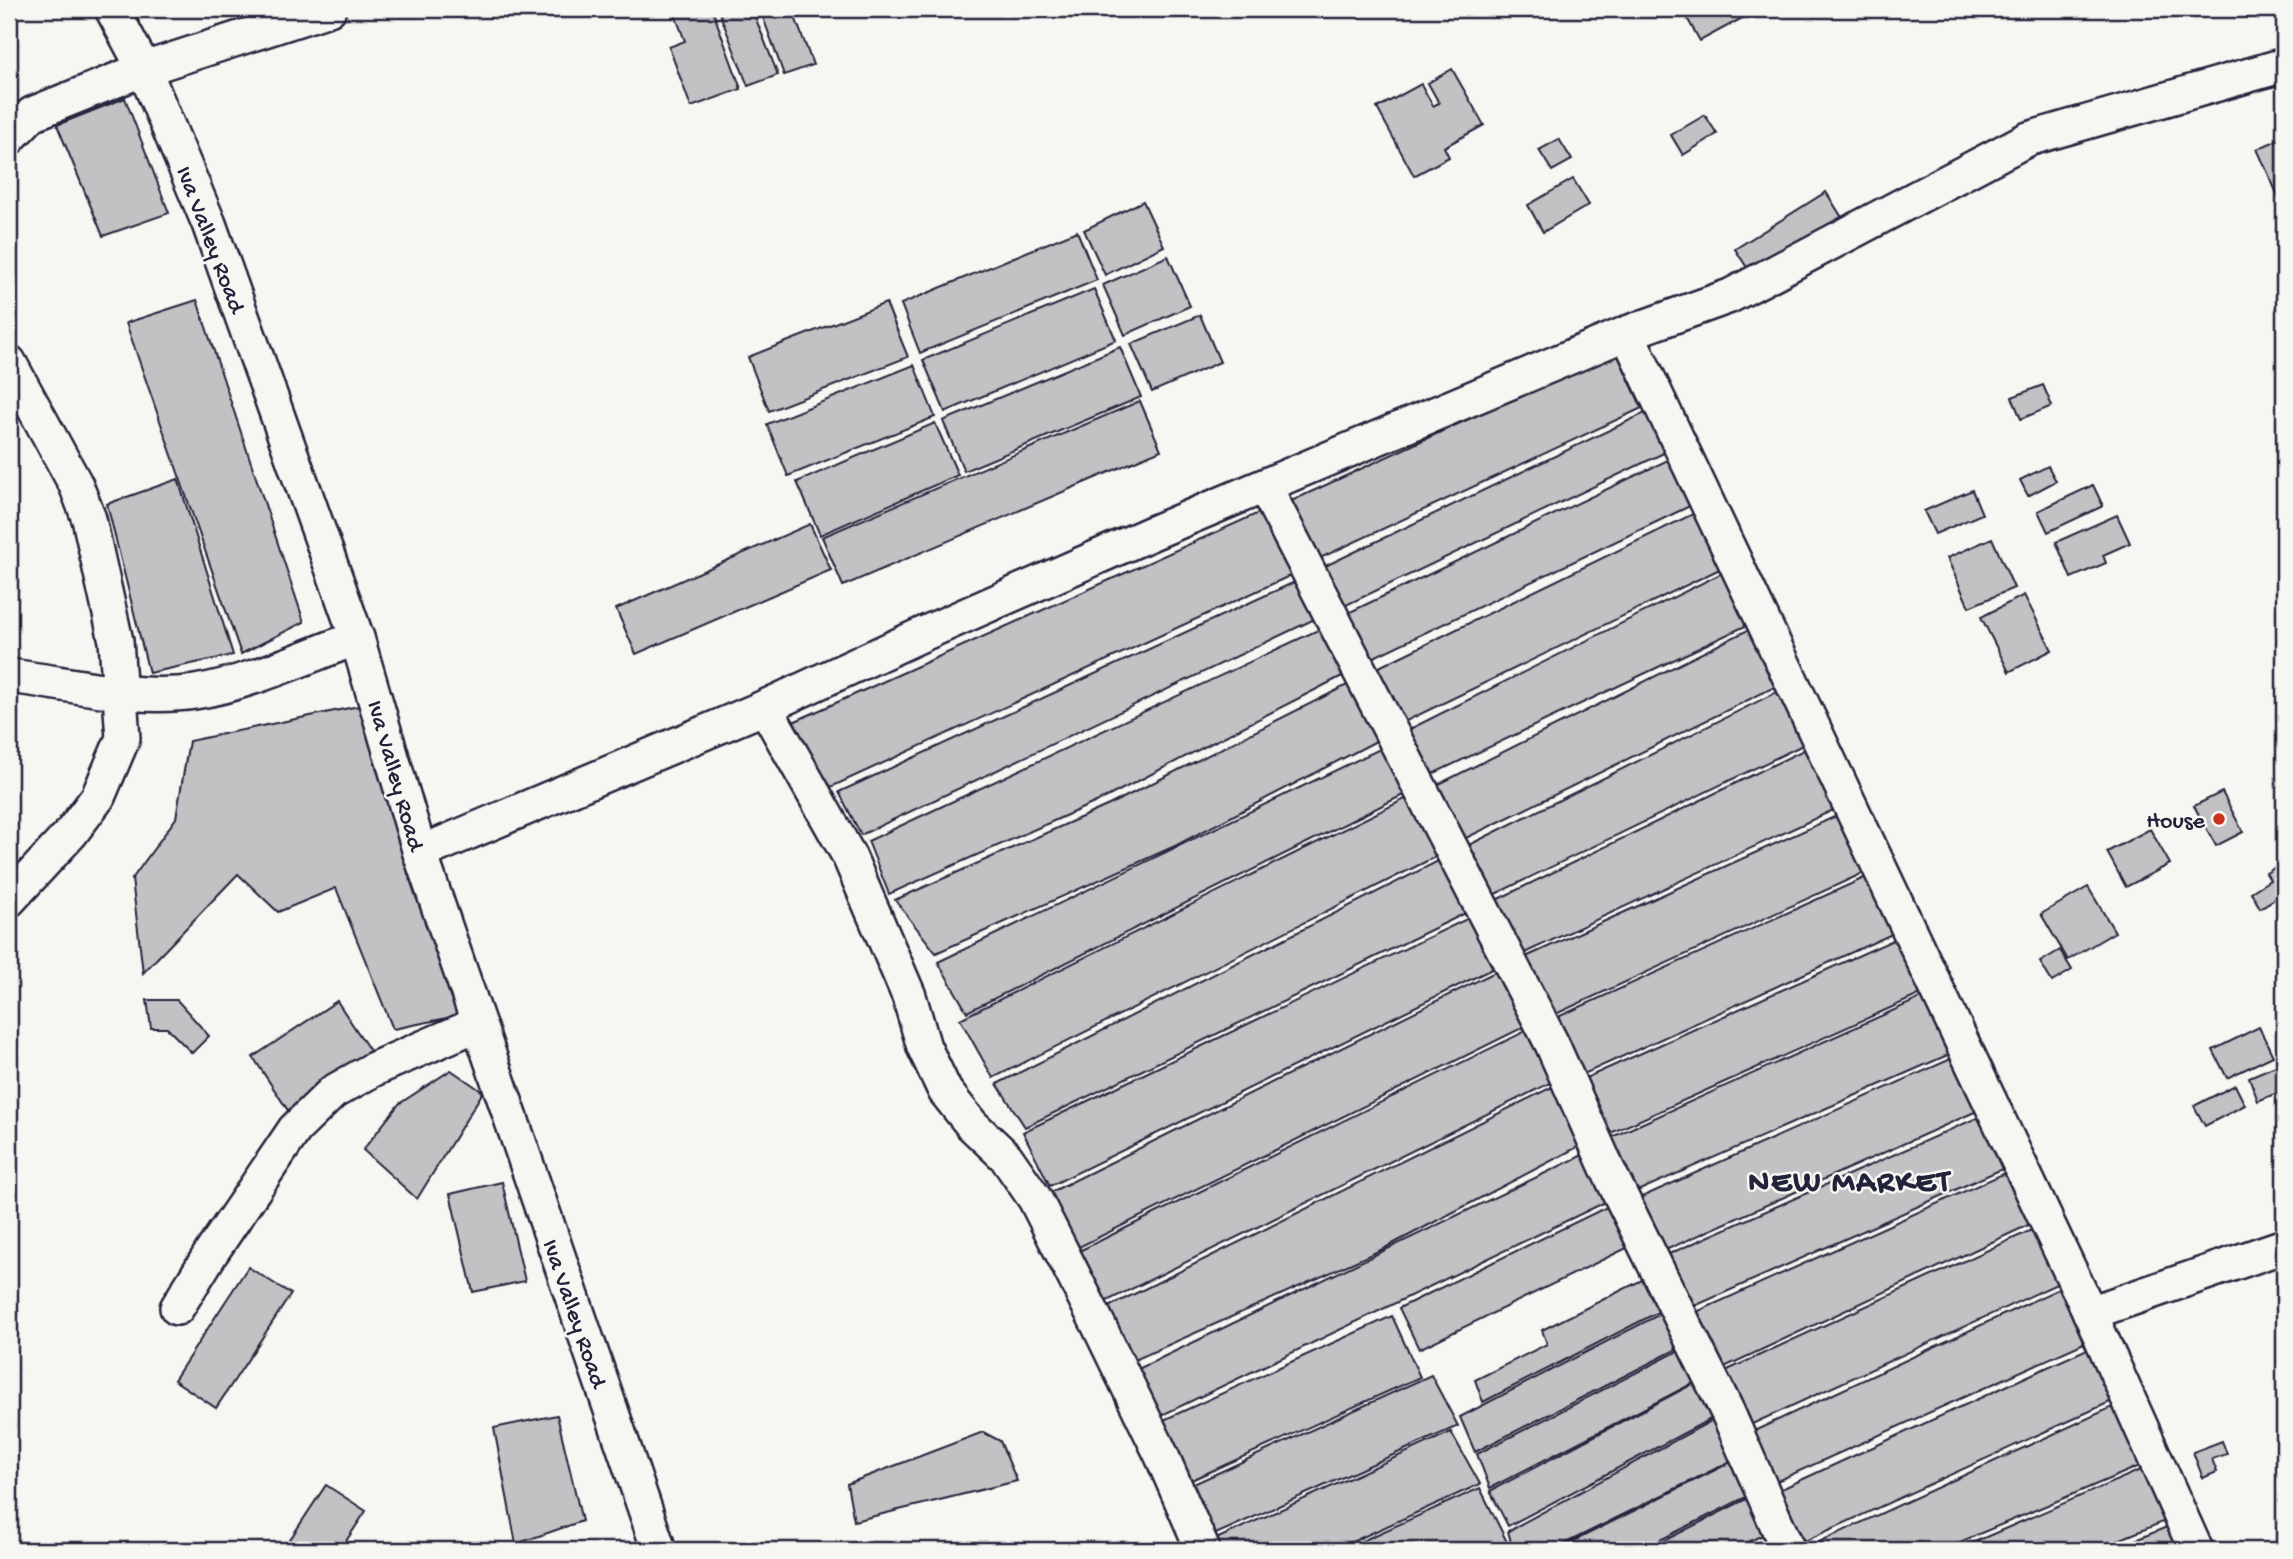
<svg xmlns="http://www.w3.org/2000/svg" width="2293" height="1559" viewBox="0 0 2293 1559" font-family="'Gochi Hand',sans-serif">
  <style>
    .building { fill: #c2c2c4; stroke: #22223b; stroke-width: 2 }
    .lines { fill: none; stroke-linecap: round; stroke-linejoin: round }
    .minor-casing { stroke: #22223b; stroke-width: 38 }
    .minor { stroke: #f6f6f2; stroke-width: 33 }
    .poi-dot { fill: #c8321e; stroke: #f6f6f2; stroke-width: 2.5 }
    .labels { text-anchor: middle; stroke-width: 5; stroke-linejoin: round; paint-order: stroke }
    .street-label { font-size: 24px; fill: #22223b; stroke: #f6f6f2 }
    .poi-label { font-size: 24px; fill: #22223b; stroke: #f6f6f2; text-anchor: end }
    .district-label { font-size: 32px; font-weight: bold; letter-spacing: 2px; fill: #22223b; stroke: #f6f6f2 }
  </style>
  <rect width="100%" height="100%" fill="#f6f6f2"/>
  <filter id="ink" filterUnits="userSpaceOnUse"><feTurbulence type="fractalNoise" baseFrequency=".0143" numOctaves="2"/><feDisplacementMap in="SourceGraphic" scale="14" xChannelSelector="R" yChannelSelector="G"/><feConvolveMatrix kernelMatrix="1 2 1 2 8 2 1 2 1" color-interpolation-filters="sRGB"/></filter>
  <g filter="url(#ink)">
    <!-- building -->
    <g class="building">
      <path d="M684 9H712L741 89 691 107 669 47 685 41 674 12Z"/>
      <path d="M718 9H752L778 75 748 86Z"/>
      <path d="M760 9H792L813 65 784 75Z"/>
      <path d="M1682 9H1759L1700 41Z"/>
      <path d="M1452 69 1484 125 1444 147 1449 157 1414 176 1377 108 1421 84 1433 106 1439 103 1428 83Z"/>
      <path d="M125 98 169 213 103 236 57 125Z"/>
      <path d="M1705 115 1717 134 1683 155 1671 135Z"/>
      <path d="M2284 137V209L2257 149Z"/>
      <path d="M1559 139 1572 160 1552 171 1539 150Z"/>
      <path d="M1573 179 1589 205 1543 232 1528 205Z"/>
      <path d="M1826 192 1846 224 1755 280 1735 249Z"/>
      <path d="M1143 201 1164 246 1105 275 1084 230Z"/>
      <path d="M1077 231 1097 280 920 353 901 304Z"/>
      <path d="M1168 256 1190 306 1125 335 1103 285Z"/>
      <path d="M1094 289 1116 340 945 412 923 360Z"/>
      <path d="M197 300 304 622 241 654 126 323Z"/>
      <path d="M886 303 908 357 769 411 748 357Z"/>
      <path d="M1200 315 1220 362 1152 392 1131 344Z"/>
      <path d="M1120 347 1141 397 964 471 943 421Z"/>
      <path d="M1616 351 1642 408 1316 560 1289 502Z"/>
      <path d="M914 365 935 417 788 476 767 424Z"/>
      <path d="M2043 385 2052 406 2021 419 2012 397Z"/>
      <path d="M1140 401 1161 450 843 586 822 537Z"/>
      <path d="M1649 411 1668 451 1340 608 1321 568Z"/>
      <path d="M935 423 958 475 820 535 797 482Z"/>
      <path d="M1672 458 1694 504 1368 660 1346 614Z"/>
      <path d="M2048 466 2056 481 2028 496 2020 480Z"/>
      <path d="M178 479 233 655 149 673 107 504Z"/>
      <path d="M2093 485 2103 506 2048 532 2038 511Z"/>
      <path d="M1972 490 1982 514 1935 534 1924 511Z"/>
      <path d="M1701 510 1728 565 1402 723 1375 669Z"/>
      <path d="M1263 511 1296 573 831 787 791 723Z"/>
      <path d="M2117 515 2130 543 2103 555 2106 563 2071 578 2056 542Z"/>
      <path d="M810 524 831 570 636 654 616 609Z"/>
      <path d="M1992 538 2014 588 1969 607 1947 558Z"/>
      <path d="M1732 568 1758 620 1424 778 1402 733Z"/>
      <path d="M1301 579 1321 616 861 835 839 792Z"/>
      <path d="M2024 595 2052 650 2009 672 1981 617Z"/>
      <path d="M1760 624 1787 681 1460 841 1433 787Z"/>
      <path d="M1320 629 1348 673 1103 799 889 894 868 841Z"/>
      <path d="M1353 682 1382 738 1175 846 936 953 895 900 1109 805Z"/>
      <path d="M1789 686 1813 740 1483 900 1459 850Z"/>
      <path d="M359 706 462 1015 393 1029 336 888 278 912 238 874 143 973 132 879 176 818 189 741Z"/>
      <path d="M1816 744 1842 806 1518 956 1488 904Z"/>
      <path d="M1384 747 1407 793 967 1012 938 962Z"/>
      <path d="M2222 792 2243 832 2216 846 2194 806Z"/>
      <path d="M1415 794 1443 853 993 1078 960 1019Z"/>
      <path d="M1845 812 1872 869 1547 1018 1517 961Z"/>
      <path d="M2150 829 2170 864 2126 887 2107 852Z"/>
      <path d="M1448 856 1472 910 1025 1127 997 1084Z"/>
      <path d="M2284 862V893L2260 908 2251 892 2270 880 2266 873Z"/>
      <path d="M1875 873 1901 930 1575 1078 1549 1021Z"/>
      <path d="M2088 887 2115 932 2068 960 2041 914Z"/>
      <path d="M1477 914 1500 965 1050 1186 1023 1132Z"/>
      <path d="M1902 936 1928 991 1602 1137 1577 1082Z"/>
      <path d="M2060 950 2072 970 2052 982 2040 962Z"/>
      <path d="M1503 968 1534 1022 1077 1248 1051 1192Z"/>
      <path d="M1932 993 1959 1050 1633 1193 1603 1141Z"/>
      <path d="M147 1000H177L209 1036 192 1053 167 1028H151Z"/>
      <path d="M337 1001 376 1060 291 1115 253 1057Z"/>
      <path d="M1534 1027 1558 1079 1101 1304 1075 1253Z"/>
      <path d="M2259 1027 2273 1056 2227 1078 2213 1050Z"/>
      <path d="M1962 1054 1986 1107 1659 1253 1635 1200Z"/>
      <path d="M2280 1064 2284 1074V1090L2258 1101 2249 1077Z"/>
      <path d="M451 1070 483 1092 417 1199 363 1150 399 1104Z"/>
      <path d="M1564 1081 1589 1141 1383 1249 1128 1363 1100 1311Z"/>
      <path d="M2235 1085 2245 1105 2205 1126 2194 1106Z"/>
      <path d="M1988 1113 2011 1165 1688 1309 1662 1257Z"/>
      <path d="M1593 1150 1616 1197 1156 1418 1134 1371Z"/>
      <path d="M2016 1168 2037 1221 1718 1370 1692 1314Z"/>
      <path d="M502 1182 525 1281 473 1292 450 1194Z"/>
      <path d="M1615 1203 1635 1244 1419 1349 1399 1308Z"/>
      <path d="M2038 1227 2061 1282 1750 1425 1721 1373Z"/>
      <path d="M248 1267 291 1294 216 1408 174 1380Z"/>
      <path d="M1648 1277 1666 1308 1483 1402 1475 1380 1547 1344 1542 1330Z"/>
      <path d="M2069 1284 2093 1339 1775 1482 1752 1432Z"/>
      <path d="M1668 1310 1689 1343 1475 1452 1460 1417Z"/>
      <path d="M1392 1316 1420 1377 1185 1483 1157 1423Z"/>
      <path d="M2098 1344 2121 1397 1805 1541 1777 1491Z"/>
      <path d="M1690 1345 1707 1376 1490 1488 1477 1454Z"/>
      <path d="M1431 1375 1458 1426 1209 1537 1185 1488Z"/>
      <path d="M1704 1378 1722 1413 1508 1526 1490 1491Z"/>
      <path d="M2123 1402 2147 1463 1941 1550H1807L1806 1548Z"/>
      <path d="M557 1415 582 1521 516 1544 494 1428Z"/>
      <path d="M1722 1415 1743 1455 1552 1550H1513L1508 1531Z"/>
      <path d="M983 1432 1000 1441 1017 1481 854 1521 847 1484Z"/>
      <path d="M1451 1432 1480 1484 1334 1550H1218L1214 1540Z"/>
      <path d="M2222 1441 2227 1454 2212 1459 2217 1472 2203 1478 2193 1452Z"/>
      <path d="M1741 1457 1758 1491 1640 1550H1556Z"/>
      <path d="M2152 1465 2175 1517 2094 1550H1956Z"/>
      <path d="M326 1485 366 1511 340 1550H283Z"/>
      <path d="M1480 1488 1507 1542 1489 1550H1342Z"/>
      <path d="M1760 1492 1773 1530 1732 1550H1646Z"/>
      <path d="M2174 1524 2185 1550H2111Z"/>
      <path d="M1774 1535 1782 1550H1742Z"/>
    </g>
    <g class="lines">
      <!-- minor casing -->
      <g class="minor-casing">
        <g id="minor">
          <path d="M112 9 144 69 209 224 357 638 420 853 659 1550"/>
          <path d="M9 138 32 114 144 69 329 9"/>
          <path d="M1627 333 2090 1313 2196 1550"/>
          <path d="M9 362 76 485 89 519 116 641 123 738 98 797 71 833 9 900"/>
          <path d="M1265 487 1552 1044 1607 1168 1728 1413 1788 1550"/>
          <path d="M9 676C69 683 134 701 195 692 250 683 304 657 357 638"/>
          <path d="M765 707 849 856 909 996 924 1047 945 1091 972 1125 1006 1157 1035 1199 1098 1324 1161 1454 1203 1550"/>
          <path d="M420 853 765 707 923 634 1152 533 1627 333 1730 296 2028 139 2284 65"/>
          <path d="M177 1308 211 1253 295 1129 333 1092 374 1069 478 1024"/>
          <path d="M2090 1313 2284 1246"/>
        </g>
      </g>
      <!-- minor -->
      <use href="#minor" class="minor"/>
    </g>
  </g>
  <!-- markers -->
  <circle class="poi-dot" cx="2219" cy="819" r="7"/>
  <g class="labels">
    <!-- street labels -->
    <g class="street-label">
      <text transform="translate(212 239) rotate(69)" y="8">Iva Valley Road</text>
      <text transform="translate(397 775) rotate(74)" y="8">Iva Valley Road</text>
      <text transform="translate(576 1313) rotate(71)" y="8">Iva Valley Road</text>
    </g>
    <!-- poi labels -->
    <g class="poi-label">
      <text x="2205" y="827">House</text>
    </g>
    <!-- district labels -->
    <g class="district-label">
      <text x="1850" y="1190">NEW MARKET</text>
    </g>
  </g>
  <!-- margin -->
  <rect width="2293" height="1559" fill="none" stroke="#f6f6f2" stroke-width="35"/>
  <rect x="18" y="18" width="2258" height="1524" fill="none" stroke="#22223b" stroke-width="2.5" filter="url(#ink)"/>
</svg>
